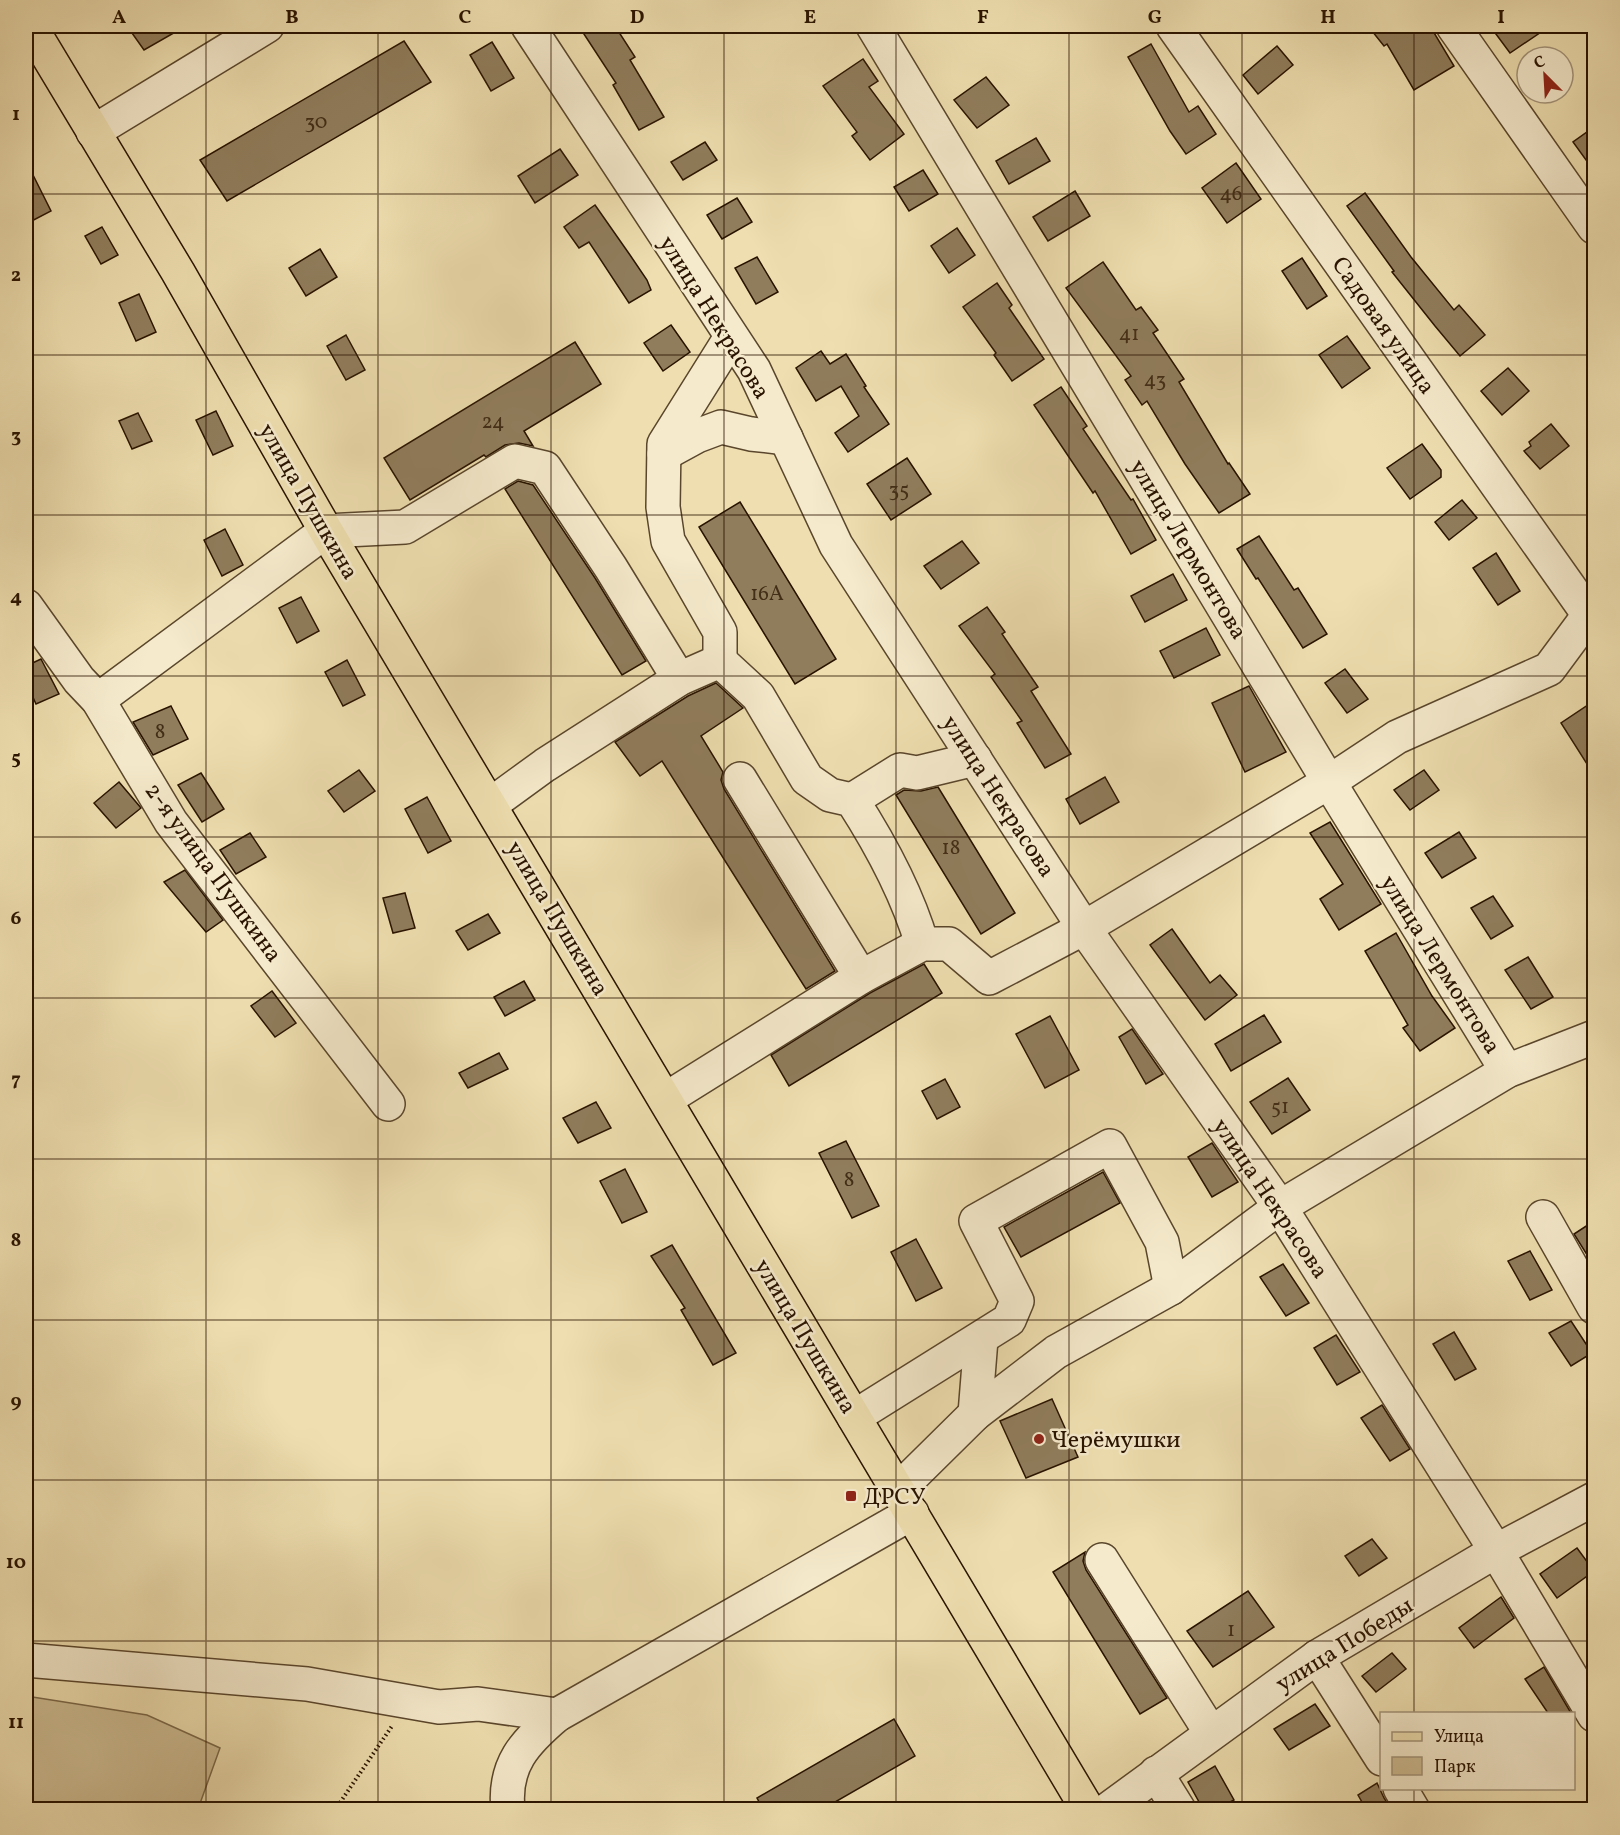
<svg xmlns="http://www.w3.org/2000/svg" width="1620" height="1835" viewBox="0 0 1620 1835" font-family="Vollkorn,serif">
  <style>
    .green { fill: #cdbc92; stroke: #7b6849; stroke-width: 1.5 }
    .building { fill: #907d5c; stroke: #291300; stroke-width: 1.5 }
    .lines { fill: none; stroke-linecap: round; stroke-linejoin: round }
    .minor-casing { stroke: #5a462c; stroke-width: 36 }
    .major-casing { stroke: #291300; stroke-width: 36 }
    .path { stroke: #291300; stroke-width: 4; stroke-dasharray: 1.5 3; stroke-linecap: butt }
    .minor { stroke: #f5eacc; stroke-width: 33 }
    .major { stroke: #efdfb0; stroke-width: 33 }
    .grid { fill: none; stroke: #291300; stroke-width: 1.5; stroke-opacity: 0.55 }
    .poi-dot { fill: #8f2418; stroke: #f5eacc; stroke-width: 2 }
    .labels { text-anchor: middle; stroke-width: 5; stroke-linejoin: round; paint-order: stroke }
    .number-label { font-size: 21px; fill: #432e17 }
    .street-label { font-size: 24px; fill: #291300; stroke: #f5eacc }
    .poi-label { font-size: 24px; fill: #291300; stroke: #f5eacc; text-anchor: start }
    .neatline { fill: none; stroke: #291300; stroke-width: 2 }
    .grid-label { font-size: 20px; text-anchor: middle; font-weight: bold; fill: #291300 }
  </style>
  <rect width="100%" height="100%" fill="#efdfb0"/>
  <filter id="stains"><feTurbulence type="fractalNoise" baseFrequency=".00333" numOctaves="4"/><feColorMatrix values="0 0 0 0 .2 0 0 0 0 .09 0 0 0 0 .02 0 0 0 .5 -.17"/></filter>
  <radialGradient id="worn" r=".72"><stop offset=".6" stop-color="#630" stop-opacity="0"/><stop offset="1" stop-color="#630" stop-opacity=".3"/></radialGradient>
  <!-- green -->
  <path class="green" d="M26 1696 147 1715 220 1748 198 1809H26Z"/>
  <!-- building -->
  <g class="building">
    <path d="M127 26H186L144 50Z"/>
    <path d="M592 26H615L635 57 630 60 664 117 639 130 613 85 616 83 582 31Z"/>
    <path d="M1368 26H1430L1454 66 1414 90 1387 44 1384 46Z"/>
    <path d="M1490 26H1550L1510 53Z"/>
    <path d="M404 41 431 82 227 201 200 160Z"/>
    <path d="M492 42 514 78 491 91 470 55Z"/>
    <path d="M1151 44 1189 112 1198 106 1216 134 1186 154 1170 131 1128 57Z"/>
    <path d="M1277 46 1293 65 1258 94 1243 75Z"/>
    <path d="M863 59 878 81 869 87 904 134 870 160 852 136 857 132 823 86Z"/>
    <path d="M986 77 1009 105 977 128 954 100Z"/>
    <path d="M1594 127V171L1573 142Z"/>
    <path d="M1036 138 1050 161 1009 184 996 161Z"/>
    <path d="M705 142 717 160 683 180 671 162Z"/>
    <path d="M560 149 578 175 535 203 518 176Z"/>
    <path d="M26 161 51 211 26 224Z"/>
    <path d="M1236 163 1261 199 1227 223 1202 188Z"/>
    <path d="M923 170 938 194 909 211 894 187Z"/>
    <path d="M1075 191 1090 216 1048 241 1033 217Z"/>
    <path d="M1365 193 1411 257 1454 310 1459 305 1485 335 1460 356 1435 326 1392 272 1394 271 1347 206Z"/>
    <path d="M737 198 752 222 722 239 707 215Z"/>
    <path d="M595 205 630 255 647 280 651 290 629 303 589 242 579 248 564 227Z"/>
    <path d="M102 227 118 255 101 264 85 236Z"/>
    <path d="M957 228 975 255 949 273 931 246Z"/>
    <path d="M320 249 337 277 306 296 289 268Z"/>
    <path d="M757 257 778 292 756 304 735 268Z"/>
    <path d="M1302 258 1327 296 1307 309 1282 271Z"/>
    <path d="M1103 262 1136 310 1141 307 1158 330 1153 333 1184 379 1179 382 1228 464 1229 463 1250 494 1219 513 1185 464 1147 401 1142 405 1125 380 1131 376 1066 288Z"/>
    <path d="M997 283 1012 305 1009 308 1044 359 1012 381 994 355 996 353 963 307Z"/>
    <path d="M139 294 156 332 136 341 119 303Z"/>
    <path d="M671 325 690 352 663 371 644 343Z"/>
    <path d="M346 335 365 370 346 380 327 346Z"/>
    <path d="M1347 336 1370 368 1342 388 1319 355Z"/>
    <path d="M575 342 601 384 524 431 533 446 519 443 505 445 486 457 484 455 410 500 384 458Z"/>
    <path d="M821 351 830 364 846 354 866 386 864 387 889 424 848 452 835 433 859 416 841 386 816 401 796 368Z"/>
    <path d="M1508 368 1529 391 1502 415 1481 391Z"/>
    <path d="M1061 387 1087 426 1083 429 1131 500 1133 499 1156 540 1131 554 1095 491 1093 493 1034 405Z"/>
    <path d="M216 411 233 446 213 455 196 420Z"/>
    <path d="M138 413 152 441 132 449 119 421Z"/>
    <path d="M1551 424 1569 446 1540 469 1524 451 1531 446 1529 442Z"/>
    <path d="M1422 444 1441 470V477L1410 499 1387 468Z"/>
    <path d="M907 458 931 494 891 520 867 484Z"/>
    <path d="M518 481 533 485 595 578 646 661 622 675 505 489Z"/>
    <path d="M1462 500 1477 518 1449 540 1435 522Z"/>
    <path d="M740 502 836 659 795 684 699 527Z"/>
    <path d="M225 529 243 565 222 576 204 540Z"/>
    <path d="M1259 536 1294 590 1298 588 1327 634 1303 648 1258 578 1256 579 1237 549Z"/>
    <path d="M962 541 979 563 941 589 924 566Z"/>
    <path d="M1496 553 1520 591 1498 605 1473 568Z"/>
    <path d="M1173 574 1187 600 1145 622 1131 596Z"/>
    <path d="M301 597 319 631 297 643 279 608Z"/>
    <path d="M987 607 1005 632 1002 634 1038 687 1031 691 1071 754 1045 768 1017 723 1022 721 991 677 995 674 959 626Z"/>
    <path d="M1206 628 1220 655 1174 678 1160 651Z"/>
    <path d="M41 659 59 694 36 704 26 682V666Z"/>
    <path d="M347 660 365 695 343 706 325 672Z"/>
    <path d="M1345 669 1368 699 1347 713 1325 683Z"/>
    <path d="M716 683 743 708 701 736 723 772 721 780 724 789 835 971 806 989 662 761 640 776 615 742 688 696Z"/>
    <path d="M1249 686 1286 752 1245 772 1212 703Z"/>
    <path d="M1594 701V775L1561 723Z"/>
    <path d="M171 706 188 739 153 755 133 722Z"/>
    <path d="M359 770 375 791 344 812 328 791Z"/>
    <path d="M1424 770 1439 790 1410 810 1394 790Z"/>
    <path d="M201 773 224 809 202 822 178 785Z"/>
    <path d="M1105 777 1119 802 1080 824 1066 799Z"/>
    <path d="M119 782 141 808 116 828 94 803Z"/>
    <path d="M938 787 1015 913 981 934 896 795 904 790 921 791Z"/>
    <path d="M427 797 451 841 428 853 405 809Z"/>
    <path d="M1330 822 1381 904 1339 930 1320 899 1343 884 1310 833Z"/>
    <path d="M1459 832 1476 858 1442 878 1425 853Z"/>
    <path d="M250 833 266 857 236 874 220 850Z"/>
    <path d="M185 870 223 920 206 932 164 882Z"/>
    <path d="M405 893 415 928 393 933 383 898Z"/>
    <path d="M1493 896 1513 926 1491 939 1471 908Z"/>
    <path d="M488 914 500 933 468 950 456 931Z"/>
    <path d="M1172 929 1210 983 1220 975 1237 995 1205 1020 1150 945Z"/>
    <path d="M1396 933 1432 996 1455 1028 1420 1051 1403 1028 1408 1025 1365 951Z"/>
    <path d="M1528 957 1553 997 1531 1009 1505 970Z"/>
    <path d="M924 964 942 993 789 1086 771 1055 870 993Z"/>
    <path d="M524 981 535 1000 505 1016 494 997Z"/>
    <path d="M272 991 296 1023 275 1037 251 1006Z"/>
    <path d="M1264 1015 1281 1042 1231 1071 1215 1044Z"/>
    <path d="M1050 1016 1079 1070 1045 1088 1016 1034Z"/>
    <path d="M1132 1029 1163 1074 1146 1084 1119 1037Z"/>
    <path d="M499 1053 508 1069 468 1088 459 1073Z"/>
    <path d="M1288 1078 1310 1110 1272 1134 1250 1102Z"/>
    <path d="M945 1079 960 1107 937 1119 922 1091Z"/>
    <path d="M596 1102 611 1128 578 1143 563 1118Z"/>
    <path d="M846 1141 879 1206 852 1218 819 1153Z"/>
    <path d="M1212 1143 1238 1182 1212 1197 1188 1157Z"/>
    <path d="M625 1169 647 1212 622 1223 600 1181Z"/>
    <path d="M1103 1172 1120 1203 1021 1257 1004 1227Z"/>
    <path d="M1594 1221V1266L1574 1234Z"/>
    <path d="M916 1239 942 1288 916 1301 891 1252Z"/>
    <path d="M672 1245 736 1353 713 1365 681 1310 685 1308 651 1256Z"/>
    <path d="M1530 1251 1552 1290 1530 1300 1508 1261Z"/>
    <path d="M1283 1264 1309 1303 1286 1316 1260 1277Z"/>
    <path d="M1571 1321 1592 1353 1571 1366 1549 1333Z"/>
    <path d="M1454 1332 1476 1369 1455 1380 1433 1344Z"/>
    <path d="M1336 1335 1360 1372 1337 1385 1314 1348Z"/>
    <path d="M1052 1399 1078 1457 1026 1478 1000 1421Z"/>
    <path d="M1382 1405 1410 1449 1390 1461 1361 1418Z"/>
    <path d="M1372 1539 1387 1558 1359 1576 1345 1556Z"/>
    <path d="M1577 1548 1594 1571 1557 1598 1540 1574Z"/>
    <path d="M1085 1552 1083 1561 1086 1570 1167 1698 1140 1714 1053 1572Z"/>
    <path d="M1248 1591 1274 1627 1213 1667 1187 1631Z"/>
    <path d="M1501 1597 1514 1618 1474 1648 1459 1628Z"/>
    <path d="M1392 1653 1406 1669 1376 1692 1362 1676Z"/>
    <path d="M1544 1667 1571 1713H1548L1525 1679Z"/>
    <path d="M1315 1704 1330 1726 1289 1750 1274 1729Z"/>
    <path d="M894 1719 915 1756 823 1809H763L757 1798Z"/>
    <path d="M1215 1766 1234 1800 1217 1809H1203L1188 1782Z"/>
    <path d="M1377 1783 1384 1798 1391 1809H1366L1358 1795Z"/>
  </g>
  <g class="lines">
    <!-- minor casing -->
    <g class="minor-casing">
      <g id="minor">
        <path d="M528 26 754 370 836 545 1084 928 1280 1207 1496 1551 1594 1715"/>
        <path d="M873 26 1329 782 1507 1071"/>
        <path d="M1173 26 1589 615 1594 625"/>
        <path d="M1453 26 1594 227"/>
        <path d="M93 132 267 26"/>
        <path d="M664 454 697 436 721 427 751 434 786 438"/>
        <path d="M26 606 79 680 98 700 171 822 388 1104"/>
        <path d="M720 661V632L668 541 663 507 664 444 731 337"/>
        <path d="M98 700 326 531 405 527 515 461 545 468 611 568 679 679"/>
        <path d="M740 779 861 977"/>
        <path d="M852 800 900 770 917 773 975 759"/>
        <path d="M490 805 545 765 679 679 720 661 758 696 807 779 830 795 852 800C881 845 907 893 922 944"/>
        <path d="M666 1099 861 977 922 944H949L989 978 1084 928 1329 782 1397 737 1549 669 1589 615 1594 612"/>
        <path d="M1543 1217 1594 1307"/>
        <path d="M975 1414 981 1339"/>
        <path d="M854 1417 1009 1320 1017 1301 976 1221 1110 1146 1162 1242 1171 1288"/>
        <path d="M898 1490 975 1414 1056 1352 1171 1288 1280 1207 1507 1071 1594 1037"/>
        <path d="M1102 1560 1211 1733"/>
        <path d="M1317 1657 1382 1759"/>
        <path d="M26 1660 307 1684 439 1707 478 1704 557 1715"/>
        <path d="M1156 1773 1179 1810"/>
        <path d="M1400 1788 1413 1810"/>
        <path d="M508 1810C503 1765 525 1742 557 1715L912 1513"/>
        <path d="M1107 1810 1317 1657 1496 1551 1594 1499"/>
      </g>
    </g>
    <!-- major casing -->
    <g class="major-casing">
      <path id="major" d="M30 26 178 272 326 531 1088 1810"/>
    </g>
    <!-- path -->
    <path class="path" d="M335 1810 392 1726"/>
    <!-- minor -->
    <use href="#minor" class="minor"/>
    <!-- major -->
    <use href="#major" class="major"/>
  </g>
  <!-- grid -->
  <path class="grid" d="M206 26V1810M378 26V1810M551 26V1810M724 26V1810M896 26V1810M1069 26V1810M1242 26V1810M1414 26V1714M26 194H1594M26 355H1594M26 515H1594M26 676H1594M26 837H1594M26 998H1594M26 1159H1594M26 1320H1594M26 1480H1594M26 1641H1594M1414 1788V1810"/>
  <!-- markers -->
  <g class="poi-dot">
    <circle cx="1039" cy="1439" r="6"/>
    <rect x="845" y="1490" width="12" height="12" rx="3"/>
  </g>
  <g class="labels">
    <!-- number labels -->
    <g class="number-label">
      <text x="316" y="128">30</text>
      <text x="1231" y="200">46</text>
      <text x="1129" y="340">41</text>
      <text x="1155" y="386">43</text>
      <text x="493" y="428">24</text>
      <text x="899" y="496">35</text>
      <text x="767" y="600">16А</text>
      <text x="160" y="738">8</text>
      <text x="951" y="854">18</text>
      <text x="1280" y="1113">51</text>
      <text x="849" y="1186">8</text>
      <text x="1231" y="1636">1</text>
    </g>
    <!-- street labels -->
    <g class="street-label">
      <text transform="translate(715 317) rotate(58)" y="8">улица Некрасова</text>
      <text transform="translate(1384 325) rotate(55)" y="8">Садовая улица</text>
      <text transform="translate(309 501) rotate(60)" y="8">улица Пушкина</text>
      <text transform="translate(1189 549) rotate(59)" y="8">улица Лермонтова</text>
      <text transform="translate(999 796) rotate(57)" y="8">улица Некрасова</text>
      <text transform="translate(214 872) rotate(54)" y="8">2-я улица Пушкина</text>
      <text transform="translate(558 918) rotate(59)" y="8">улица Пушкина</text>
      <text transform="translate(1441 964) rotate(58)" y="8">улица Лермонтова</text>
      <text transform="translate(1271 1198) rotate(56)" y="8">улица Некрасова</text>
      <text transform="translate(806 1336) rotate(59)" y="8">улица Пушкина</text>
      <text transform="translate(1344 1644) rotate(-32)" y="8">улица Победы</text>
    </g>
    <!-- poi labels -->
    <g class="poi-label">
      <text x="1051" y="1447">Черёмушки</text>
      <text x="863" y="1504">ДРСУ</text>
    </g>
  </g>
  <!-- margin -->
  <rect width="1620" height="1835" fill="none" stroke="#efdfb0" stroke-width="66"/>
  <!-- legend -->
  <rect x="1380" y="1712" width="195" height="78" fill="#f5eacc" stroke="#a3947a" stroke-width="1.5"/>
  <rect x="1392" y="1732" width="30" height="9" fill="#efdfb0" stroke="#a3947a" stroke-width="1.5"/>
  <text x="1434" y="1742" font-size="18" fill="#291300">Улица</text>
  <rect x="1392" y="1757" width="30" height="18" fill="#cdbc92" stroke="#a3947a" stroke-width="1.5"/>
  <text x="1434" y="1772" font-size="18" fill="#291300">Парк</text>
  <!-- north arrow -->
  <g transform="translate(1545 75) rotate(336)"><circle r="28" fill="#f5eacc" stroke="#a3947a" stroke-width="1.5"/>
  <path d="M0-4.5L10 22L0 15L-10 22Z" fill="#8f2418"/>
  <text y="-9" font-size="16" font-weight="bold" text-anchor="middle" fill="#291300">С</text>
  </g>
  <rect x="33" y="33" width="1554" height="1769" class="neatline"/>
  <g class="grid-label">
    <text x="119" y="23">A</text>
    <text x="292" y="23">B</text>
    <text x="465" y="23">C</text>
    <text x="637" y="23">D</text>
    <text x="810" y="23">E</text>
    <text x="983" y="23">F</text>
    <text x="1155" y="23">G</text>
    <text x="1328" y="23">H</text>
    <text x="1501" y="23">I</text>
    <text x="16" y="120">1</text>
    <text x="16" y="281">2</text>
    <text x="16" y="442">3</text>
    <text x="16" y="603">4</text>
    <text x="16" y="764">5</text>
    <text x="16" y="924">6</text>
    <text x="16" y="1085">7</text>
    <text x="16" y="1246">8</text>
    <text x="16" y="1407">9</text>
    <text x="16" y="1568">10</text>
    <text x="16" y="1728">11</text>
  </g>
  <rect width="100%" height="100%" filter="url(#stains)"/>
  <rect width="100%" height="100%" fill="url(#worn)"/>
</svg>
